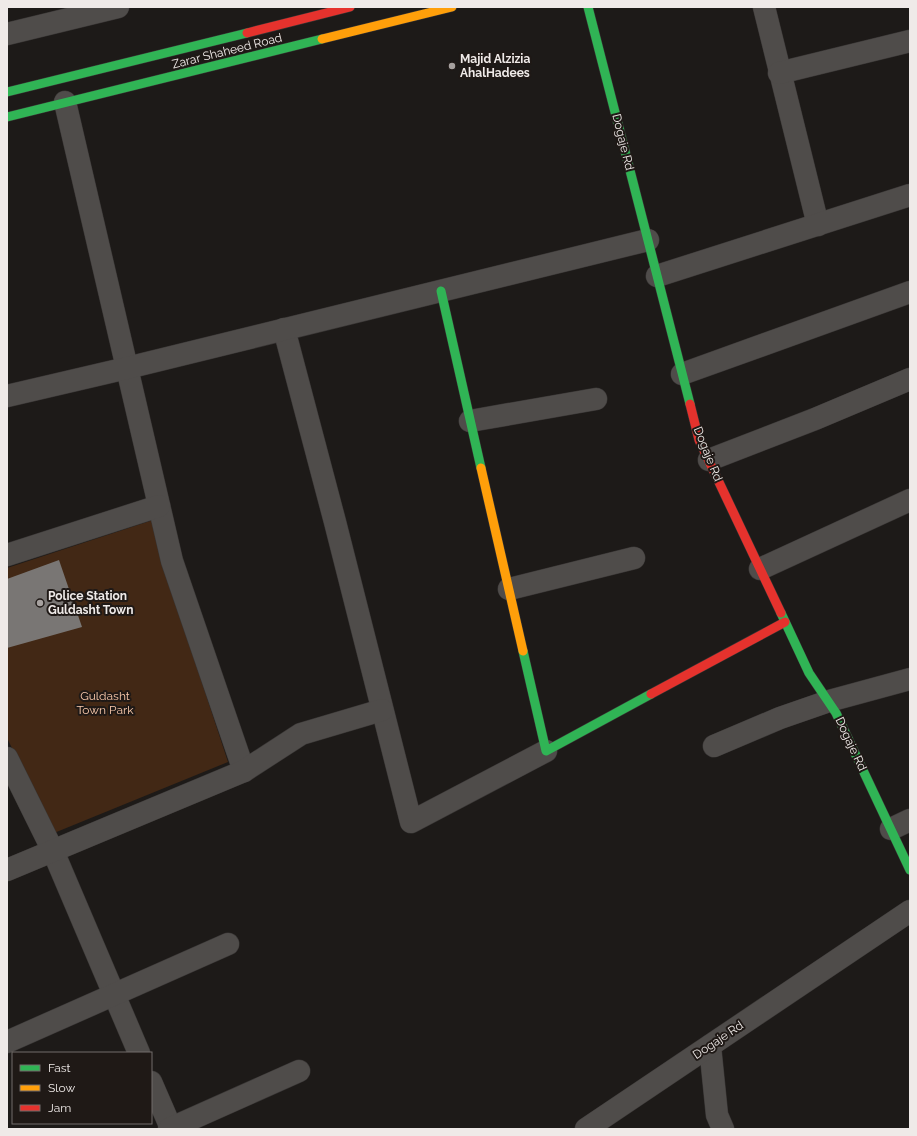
<svg xmlns="http://www.w3.org/2000/svg" width="917" height="1136" viewBox="0 0 917 1136" font-family="Raleway,sans-serif">
  <style>
    .green { fill: #422815 }
    .building { fill: #797674 }
    .lines { fill: none; stroke-linecap: round; stroke-linejoin: round }
    .street-casing { stroke: #393635; stroke-width: 23 }
    .fast-casing { stroke: #393635; stroke-width: 10 }
    .slow-casing { stroke: #393635; stroke-width: 10 }
    .jam-casing { stroke: #393635; stroke-width: 10 }
    .street { stroke: #4f4c4a; stroke-width: 22 }
    .fast { stroke: #30b455; stroke-width: 9 }
    .slow { stroke: #ff9f0a; stroke-width: 9 }
    .jam { stroke: #e5322d; stroke-width: 9 }
    .poi-dot { fill: #a6a19f; stroke: #1f1916; stroke-width: 1.5 }
    .labels { text-anchor: middle; stroke-width: 4; stroke-linejoin: round; paint-order: stroke }
    .street-label { font-size: 12px; fill: #efeae8; stroke: #1f1916 }
    .poi-label { font-size: 12px; font-weight: bold; fill: #efeae8; stroke: #1f1916; text-anchor: start }
    .park-label { font-size: 12px; fill: #fccbad; stroke: #1f1916 }
  </style>
  <rect width="100%" height="100%" fill="#1d1a18"/>
  <!-- green -->
  <path class="green" d="M153 520 166 573 228 762 54 833 7 738V568Z"/>
  <!-- building -->
  <path class="building" d="M59 560 82 627 7 648V579Z"/>
  <g class="lines">
    <!-- street casing -->
    <g class="street-casing">
      <g id="street">
        <path d="M764 7 818 225"/>
        <path d="M7 34 118 7"/>
        <path d="M779 73 910 41"/>
        <path d="M65 102 172 561 244 771"/>
        <path d="M657 276 910 195"/>
        <path d="M284 329 335 522 411 822 546 751"/>
        <path d="M682 374 910 292"/>
        <path d="M7 396 127 368 648 240"/>
        <path d="M470 421 596 399"/>
        <path d="M709 460 815 419 910 379"/>
        <path d="M7 555 159 506"/>
        <path d="M760 569 910 500"/>
        <path d="M509 589 634 558"/>
        <path d="M714 746 780 718 829 701 910 679"/>
        <path d="M7 758 53 851 139 1053"/>
        <path d="M891 829 910 820"/>
        <path d="M7 870 244 771 301 734 382 710"/>
        <path d="M7 1042 228 944"/>
        <path d="M710 1046 717 1115 723 1129"/>
        <path d="M151 1082 171 1128"/>
        <path d="M169 1129 299 1071"/>
        <path d="M586 1129 910 911"/>
      </g>
    </g>
    <!-- fast casing -->
    <g class="fast-casing">
      <g id="fast">
        <path d="M588 7 690 404"/>
        <path d="M7 92 247 33"/>
        <path d="M7 117 322 39"/>
        <path d="M441 291 481 468"/>
        <path d="M781 613 809 673 836 713 910 870"/>
        <path d="M523 651 546 751 651 694"/>
      </g>
    </g>
    <!-- slow casing -->
    <g class="slow-casing">
      <g id="slow">
        <path d="M322 39 452 7"/>
        <path d="M481 468 523 651"/>
      </g>
    </g>
    <!-- jam casing -->
    <g class="jam-casing">
      <g id="jam">
        <path d="M247 33 350 7"/>
        <path d="M690 404 699 440 781 613"/>
        <path d="M651 694 785 622"/>
      </g>
    </g>
    <!-- street -->
    <use href="#street" class="street"/>
    <!-- fast -->
    <use href="#fast" class="fast"/>
    <!-- slow -->
    <use href="#slow" class="slow"/>
    <!-- jam -->
    <use href="#jam" class="jam"/>
  </g>
  <!-- markers -->
  <g class="poi-dot">
    <circle cx="452" cy="66" r="4"/>
    <circle cx="40" cy="603" r="4"/>
  </g>
  <g class="labels">
    <!-- street labels -->
    <g class="street-label">
      <text transform="translate(227 51) rotate(-14)" y="4">Zarar Shaheed Road</text>
      <text transform="translate(623 142) rotate(76)" y="4">Dogaje Rd</text>
      <text transform="translate(708 454) rotate(68)" y="4">Dogaje Rd</text>
      <text transform="translate(851 744) rotate(65)" y="4">Dogaje Rd</text>
      <text transform="translate(718 1040) rotate(-34)" y="4">Dogaje Rd</text>
    </g>
    <!-- poi labels -->
    <g class="poi-label">
      <text x="460" y="63">Majid Alzizia<tspan x="460" dy="14">AhalHadees</tspan></text>
      <text x="48" y="600">Police Station<tspan x="48" dy="14">Guldasht Town</tspan></text>
    </g>
    <!-- park labels -->
    <g class="park-label">
      <text x="105" y="700">Guldasht<tspan x="105" dy="14">Town Park</tspan></text>
    </g>
  </g>
  <!-- border -->
  <rect width="917" height="1136" fill="none" stroke="#efeae8" stroke-width="16"/>
  <!-- legend -->
  <rect x="12" y="1052" width="140" height="72" fill="#1f1916" stroke="#726d6a"/>
  <rect x="20" y="1065" width="20" height="6" fill="#30b455" stroke="#726d6a"/>
  <text x="48" y="1072" font-size="12" fill="#efeae8">Fast</text>
  <rect x="20" y="1085" width="20" height="6" fill="#ff9f0a" stroke="#726d6a"/>
  <text x="48" y="1092" font-size="12" fill="#efeae8">Slow</text>
  <rect x="20" y="1105" width="20" height="6" fill="#e5322d" stroke="#726d6a"/>
  <text x="48" y="1112" font-size="12" fill="#efeae8">Jam</text>
</svg>
